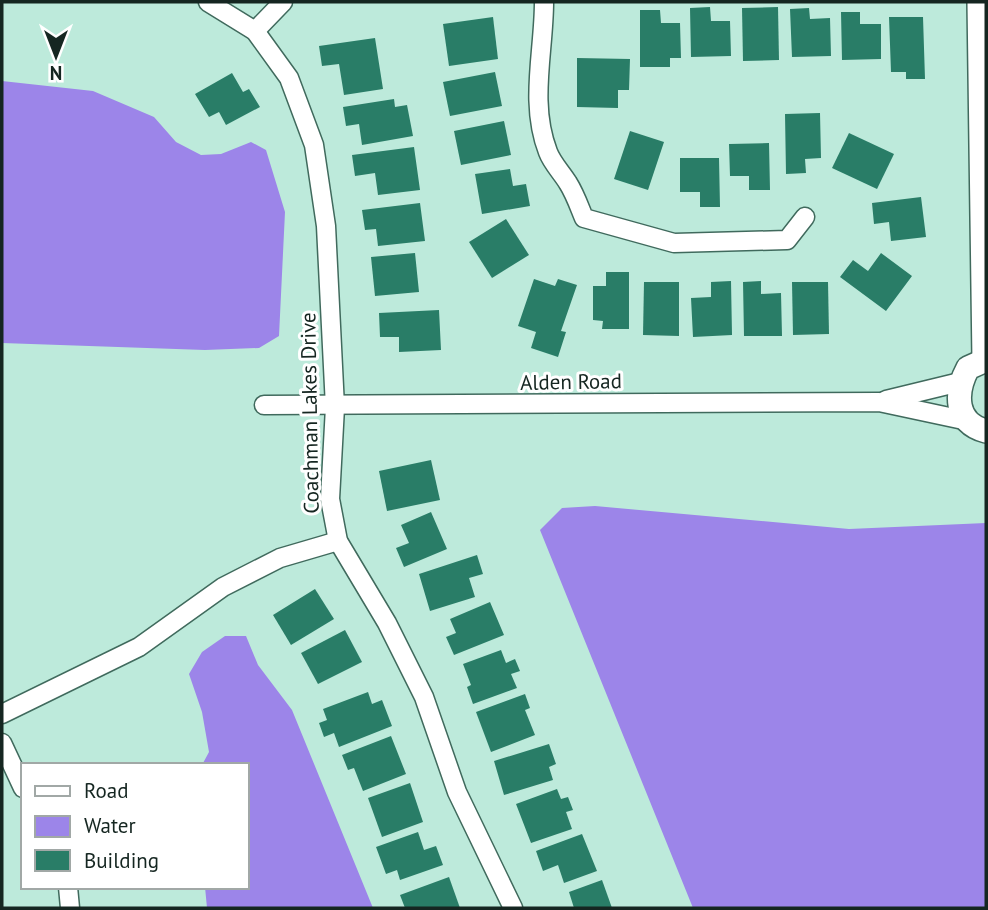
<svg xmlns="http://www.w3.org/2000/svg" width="988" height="910" viewBox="0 0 988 910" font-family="'PT Sans',sans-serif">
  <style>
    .water { fill: #9c85e9 }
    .building { fill: #297d67 }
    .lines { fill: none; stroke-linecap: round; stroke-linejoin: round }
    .minor-casing { stroke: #406a5d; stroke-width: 21 }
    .tertiary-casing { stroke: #406a5d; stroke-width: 26 }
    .minor { stroke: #fff; stroke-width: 18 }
    .tertiary { stroke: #fff; stroke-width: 23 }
    .labels { text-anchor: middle; stroke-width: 6; stroke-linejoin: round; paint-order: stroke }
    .street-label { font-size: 21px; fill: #152621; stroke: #fff }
  </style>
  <rect width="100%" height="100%" fill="#bdeadb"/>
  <!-- water -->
  <g class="water">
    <path d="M2 81 93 91 154 117 176 142 201 155 221 154 251 142 266 150 285 212 279 336 259 348 205 350 2 343Z"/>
    <path d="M595 506 849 529 986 523V908H693L540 530 562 508Z"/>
    <path d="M225 636H246L258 665 292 710 373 908H207L205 887H247V765H202L209 752 202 712 189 674 202 652Z"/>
  </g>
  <!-- building -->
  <g class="building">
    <path d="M710 7 711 21H730L731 56 691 57 690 8Z"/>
    <path d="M778 7 779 60 743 61 742 8Z"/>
    <path d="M809 8 810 19 830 18 831 56 792 57 790 9Z"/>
    <path d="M640 10H660L661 23H680L681 58H670V67H640Z"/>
    <path d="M841 12H860V24H881V59L842 60Z"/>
    <path d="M493 17 498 59 449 66 443 24Z"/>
    <path d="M889 17H923L925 79H906V72H891Z"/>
    <path d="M375 38 383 89 344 95 339 64 322 66 319 46Z"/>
    <path d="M577 58 630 59 629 90H618V108L577 107Z"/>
    <path d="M495 72 502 106 450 116 443 82Z"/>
    <path d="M232 73 243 92 249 89 260 107 226 125 219 112 209 117 195 94Z"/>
    <path d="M394 99 395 107 407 105 413 136 362 145 359 124 346 126 343 107Z"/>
    <path d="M820 113 821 158 805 159 806 173 786 174 785 114Z"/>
    <path d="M504 121 511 155 461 165 454 131Z"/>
    <path d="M630 131 664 142 648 190 614 179Z"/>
    <path d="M849 133 894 154 877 189 832 168Z"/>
    <path d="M769 143 770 190H749V176H730L729 144Z"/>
    <path d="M414 147 420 190 378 195 375 173 355 176 352 155Z"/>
    <path d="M680 158H719L720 207H700V192H680Z"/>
    <path d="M510 169 513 186 526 184 530 206 482 214 475 174Z"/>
    <path d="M921 197 926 237 891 241 889 222 874 224 872 203Z"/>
    <path d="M420 203 425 241 378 246 376 229 365 230 362 210Z"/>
    <path d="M506 219 529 255 492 278 469 242Z"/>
    <path d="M415 253 419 292 375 296 371 257Z"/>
    <path d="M881 253 912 276 886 311 840 277 853 260 868 271Z"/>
    <path d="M606 272H629V329H602L603 321 593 320V286H606Z"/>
    <path d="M534 279 555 286 558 279 577 285 561 331 566 332 558 357 531 348 536 332 518 326Z"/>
    <path d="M731 281 732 335 693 337 691 298 711 297V282Z"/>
    <path d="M761 281V294L781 293 782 336H744L743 282Z"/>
    <path d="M644 282H679V336L643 335Z"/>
    <path d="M792 282H828L829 334 793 335Z"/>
    <path d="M439 310 441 350 399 352V337H380L379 313Z"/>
    <path d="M431 460 440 500 387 511 379 471Z"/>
    <path d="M431 512 447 549 404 567 396 548 409 543 401 525Z"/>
    <path d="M477 555 483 574 469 578 475 597 430 611 419 574Z"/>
    <path d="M315 589 334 619 291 645 273 615Z"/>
    <path d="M490 602 504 635 454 655 446 637 456 633 450 619Z"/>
    <path d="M345 630 362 662 318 684 301 653Z"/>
    <path d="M501 650 506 663 515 659 520 671 511 674 517 688 473 704 467 687 471 685 463 664Z"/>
    <path d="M368 692 372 704 382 700 392 726 339 747 334 733 324 737 319 723 327 720 323 709Z"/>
    <path d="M525 694 530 708 525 710 535 735 491 752 476 712Z"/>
    <path d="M391 736 406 774 363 791 354 768 348 770 342 755Z"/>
    <path d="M549 744 556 764 549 767 553 780 504 795 494 761Z"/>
    <path d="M410 783 423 822 382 837 368 798Z"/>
    <path d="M557 789 561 799 568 797 573 810 566 812 572 829 531 843 516 804Z"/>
    <path d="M418 832 424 850 436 846 443 865 400 880 397 870 386 874 376 847Z"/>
    <path d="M582 834 597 871 564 883 558 865 543 871 536 851Z"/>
    <path d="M449 877 460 908H405L400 895Z"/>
    <path d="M602 880 612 908H574L569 892Z"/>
  </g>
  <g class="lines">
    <!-- minor casing -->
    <g class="minor-casing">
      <g id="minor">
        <path d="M208 2 255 31 289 78 314 145 326 226 335 407 330 499 338 541 387 623 424 697 457 792 513 908"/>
        <path d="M544 2C544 52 529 103 548 152 552 163 562 173 568 183 575 194 579 206 584 218L674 243 787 240 805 217"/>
        <path d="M255 31 283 2"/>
        <path d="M886 400 960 382"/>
        <path d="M264 405 879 402 968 421"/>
        <path d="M2 714 139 647 223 587 280 558 338 541"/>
        <path d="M2 743 23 788"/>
        <path d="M68 887 70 908"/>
      </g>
    </g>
    <!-- tertiary casing -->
    <g class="tertiary-casing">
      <g id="tertiary">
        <path d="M979 2 984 361"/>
        <path d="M986 360 968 368C955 392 954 423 986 431"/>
      </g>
    </g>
    <!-- minor -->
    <use href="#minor" class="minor"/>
    <!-- tertiary -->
    <use href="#tertiary" class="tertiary"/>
  </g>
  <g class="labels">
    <!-- street labels -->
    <g class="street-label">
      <text transform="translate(571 382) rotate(-1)" y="7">Alden Road</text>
      <text transform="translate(310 413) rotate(-91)" y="7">Coachman Lakes Drive</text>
    </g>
  </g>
  <!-- border -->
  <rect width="988" height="910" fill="none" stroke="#152621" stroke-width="7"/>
  <!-- legend -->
  <rect x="21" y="763" width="228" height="126" fill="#ffffff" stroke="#a1a8a6" stroke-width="2"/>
  <rect x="35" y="786" width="35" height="10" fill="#ffffff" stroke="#a1a8a6" stroke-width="2"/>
  <text x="84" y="798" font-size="21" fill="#152621">Road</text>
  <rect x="35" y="816" width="35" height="21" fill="#9c85e9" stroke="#a1a8a6" stroke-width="2"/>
  <text x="84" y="833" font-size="21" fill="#152621">Water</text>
  <rect x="35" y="850" width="35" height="21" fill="#297d67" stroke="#a1a8a6" stroke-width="2"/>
  <text x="84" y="868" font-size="21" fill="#152621">Building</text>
  <!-- north arrow -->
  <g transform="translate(56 56) rotate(180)" stroke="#ffffff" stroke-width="5" paint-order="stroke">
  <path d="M0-5L12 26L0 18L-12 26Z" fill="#152621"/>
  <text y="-10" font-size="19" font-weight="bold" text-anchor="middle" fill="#152621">N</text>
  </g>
</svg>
